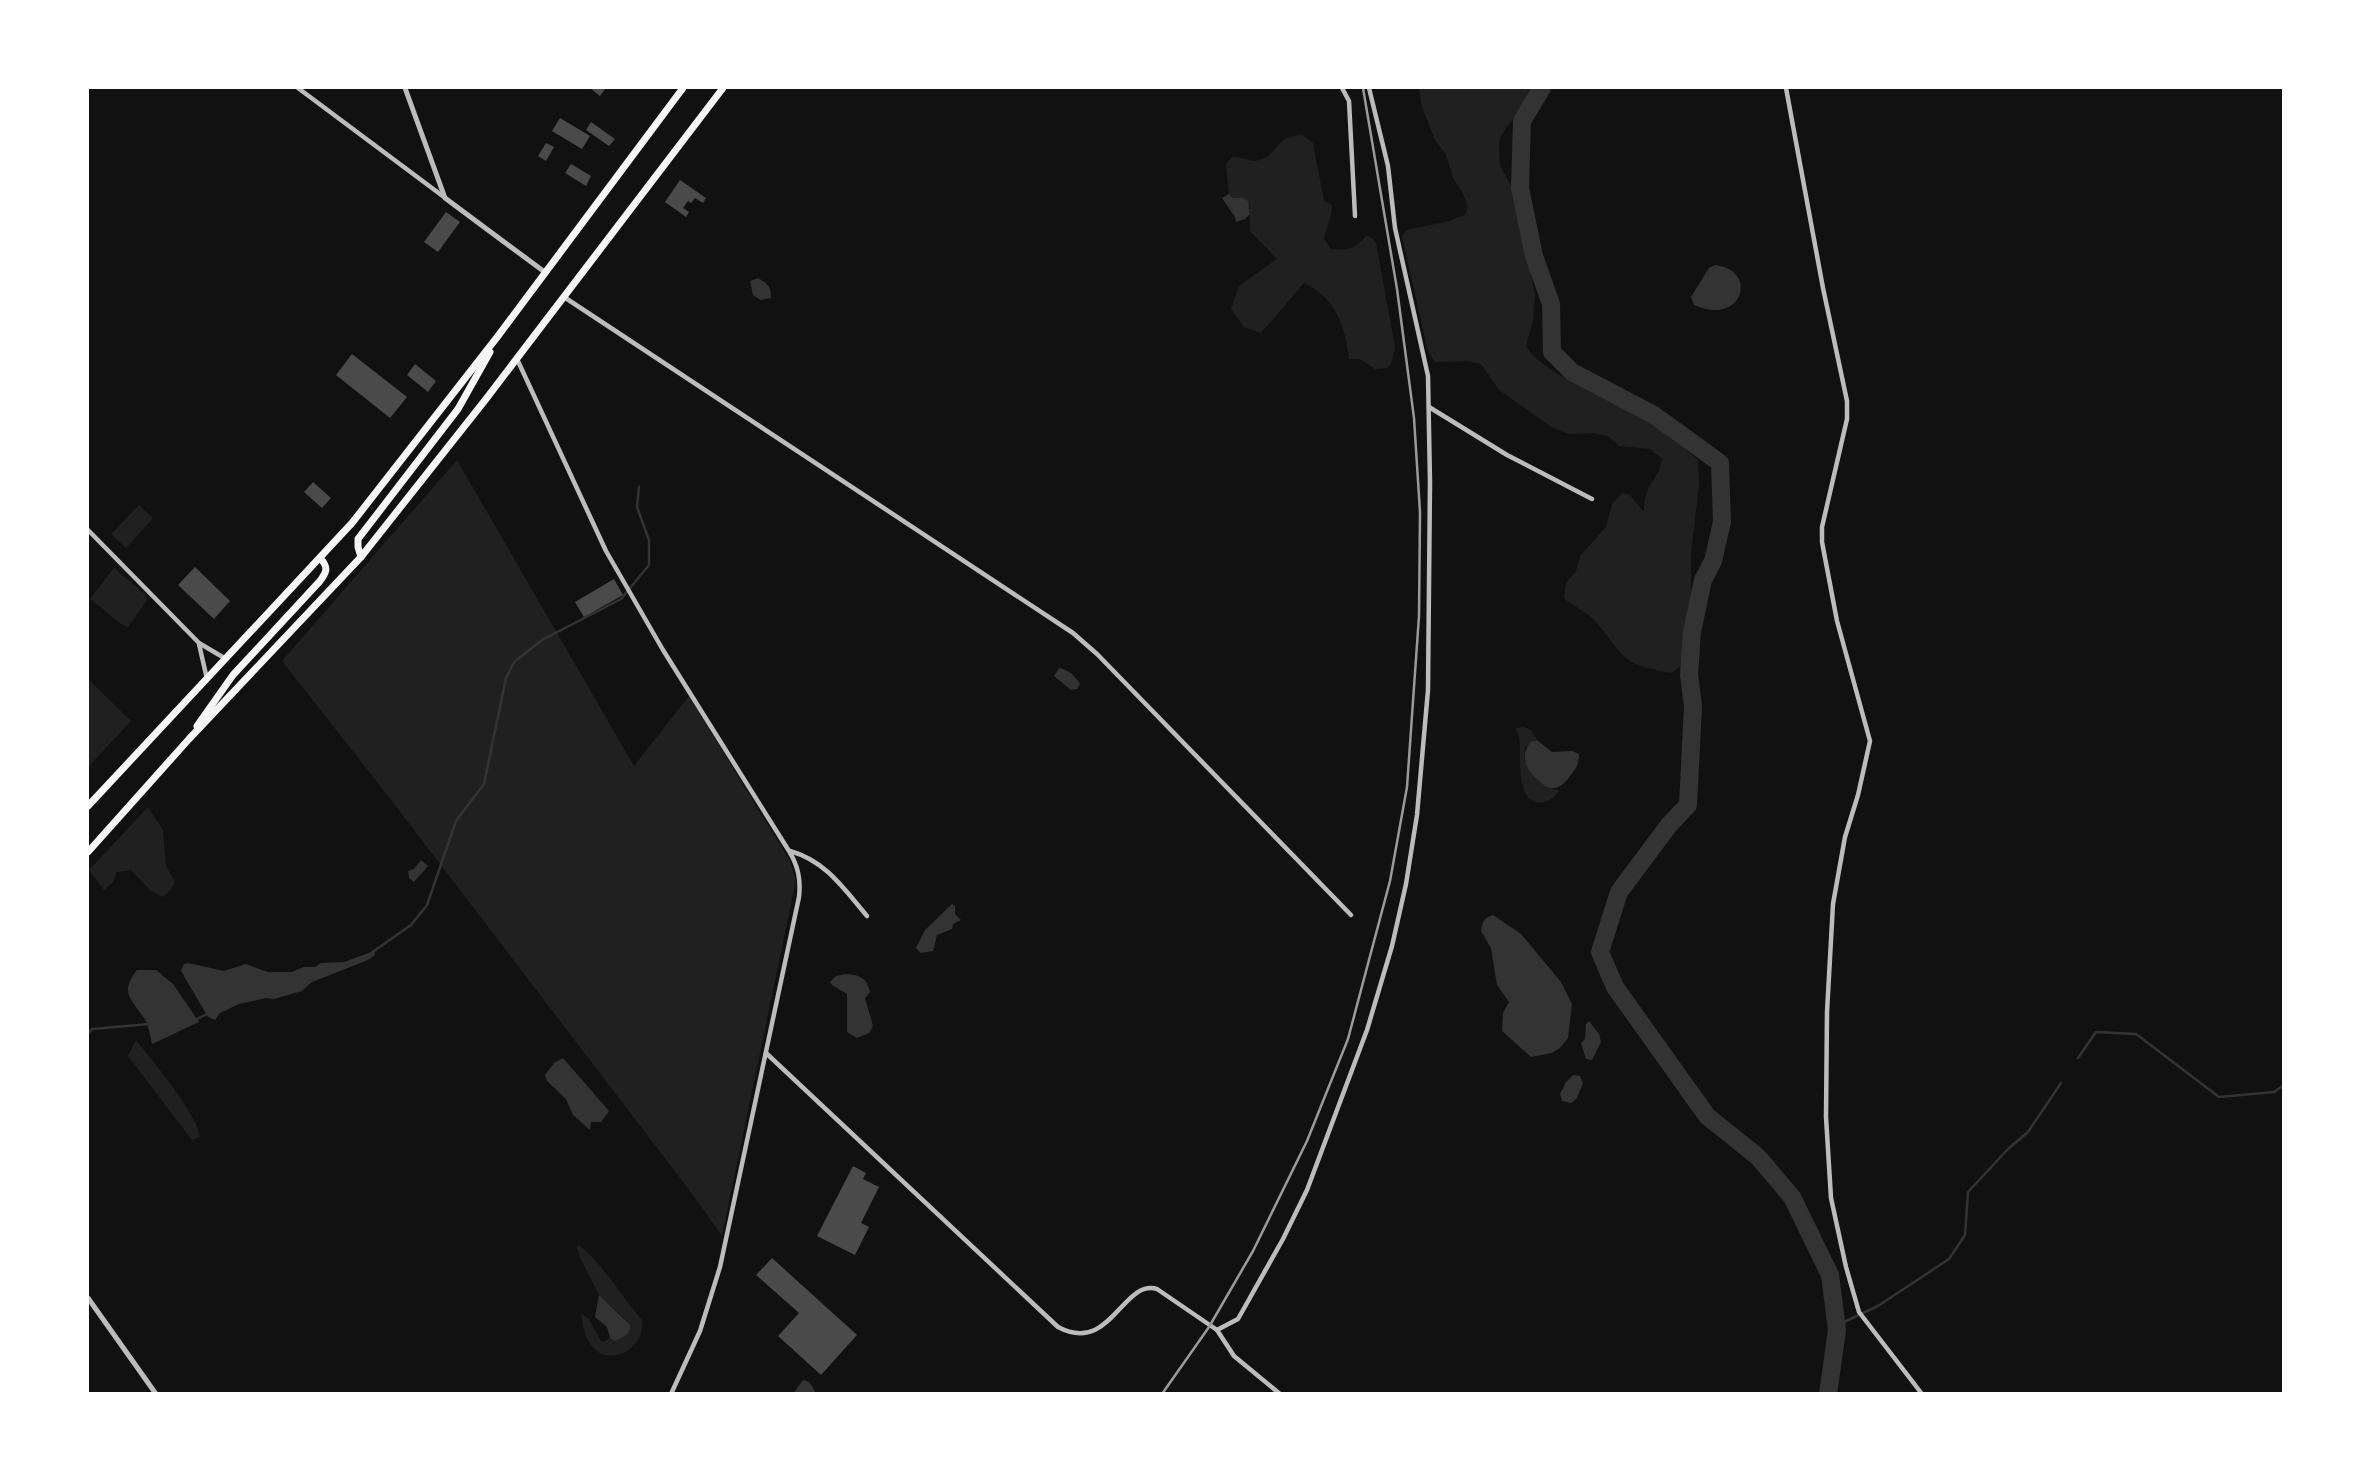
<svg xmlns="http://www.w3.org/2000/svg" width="2371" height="1481" viewBox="0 0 2371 1481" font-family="Bitter,serif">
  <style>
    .green { fill: #202020 }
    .water { fill: #333 }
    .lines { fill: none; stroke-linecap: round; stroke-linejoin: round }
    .stream { stroke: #333; stroke-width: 2.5 }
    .river { stroke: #333; stroke-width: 18 }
    .building { fill: #4a4a4a }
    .minor { stroke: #bcbcbc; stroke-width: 4.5 }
    .tertiary { stroke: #bcbcbc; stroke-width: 5 }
    .trunk { stroke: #f5f5f5; stroke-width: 7 }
    .rail { stroke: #9a9a9a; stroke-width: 2.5 }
  </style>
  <rect width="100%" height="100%" fill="#111"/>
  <!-- green -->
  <g class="green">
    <path d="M1419 88H1534L1502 134 1499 142 1500 166 1515 193 1535 295 1533 320 1526 346C1546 378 1610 396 1643 415 1662 427 1680 445 1698 460L1699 486 1691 553V594L1684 663 1672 673C1619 664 1627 658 1595 621 1587 611 1573 607 1564 598L1566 583 1576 571 1580 556 1606 527 1612 504 1622 493 1630 495 1644 512C1644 482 1658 483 1662 459L1650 449 1619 446 1608 436 1593 433 1569 434 1553 428 1499 390 1481 364 1467 361 1435 362 1428 352 1402 236 1407 230 1449 221 1465 215 1468 207 1463 194 1453 178 1446 155 1435 140 1422 107Z"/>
    <path d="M1301 134 1313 143 1324 201 1332 205C1333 213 1326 229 1324 239L1331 249C1347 251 1356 249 1366 236L1372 238 1376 243 1395 347 1391 364 1387 368 1375 369 1360 359H1349C1345 326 1336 298 1304 283L1261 333 1244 327 1231 309 1239 286 1277 259 1250 231V206L1243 198H1232L1229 196 1226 164 1232 157C1242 156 1251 163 1259 160 1272 157 1275 146 1285 139 1289 137 1296 136 1301 134Z"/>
    <path d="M457 460 634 766 689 696 790 861 796 880 722 1236 693 1195 388 796 282 661Z"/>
    <path d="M139 505 153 518 126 548 111 534Z"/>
    <path d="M114 568 145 594 147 600 128 627 121 624 90 599Z"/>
    <path d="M88 679 131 721 88 767Z"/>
    <path d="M1524 727 1531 730 1537 740 1530 742 1525 748 1524 761 1548 788 1559 790C1556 796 1553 799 1547 801 1516 812 1520 760 1520 745 1520 739 1518 734 1516 728Z"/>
    <path d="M148 807 163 830 166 866 175 882 170 891 163 897 151 891 131 870 117 872 113 882 104 890 89 870Z"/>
    <path d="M136 1040C152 1060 198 1115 200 1137L192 1140 128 1056Z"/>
    <path d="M579 1245C605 1266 621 1296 642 1320 646 1349 608 1369 591 1345 584 1336 583 1325 581 1314L588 1318 601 1341 603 1342 610 1338 615 1341 624 1318 599 1295 580 1258 577 1247Z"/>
  </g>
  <!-- water -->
  <g class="water">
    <path d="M1229 194 1232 198H1243L1248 201 1250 214 1245 219 1236 222 1235 217 1222 198Z"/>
    <path d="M1715 265C1759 270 1743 327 1694 305L1691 297 1709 268Z"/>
    <path d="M758 278C768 284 771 286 771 298L761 300 753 295 750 281Z"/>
    <path d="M1059 668C1068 669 1076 677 1080 684L1077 689 1071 690 1054 676Z"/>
    <path d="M1537 740 1552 752 1572 751 1579 754C1579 764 1577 767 1571 775 1566 781 1562 787 1554 788 1547 789 1544 785 1539 781 1527 770 1519 758 1530 742Z"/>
    <path d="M421 860 428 866 414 882 409 878 408 871 414 869Z"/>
    <path d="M952 904 955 906V914L961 920 953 924 952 929 937 935 933 951 921 953 916 948 925 930Z"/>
    <path d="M1493 915 1521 934 1561 982 1572 1004 1568 1038 1560 1048 1552 1053 1531 1057 1502 1031 1503 1013 1509 1002 1497 985 1491 948 1481 931C1482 923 1484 917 1493 915Z"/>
    <path d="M374 951 375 955 368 960 312 982 302 991 274 999 266 998 239 1004 220 1013 215 1020 208 1017 181 971 184 964 188 963 224 971 246 964 268 972H291L304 967H315L321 963 344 962Z"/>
    <path d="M137 970H156L173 984 199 1022 152 1044C150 1036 149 1028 146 1021 133 1000 118 994 137 970Z"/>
    <path d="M846 974C860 975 867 978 870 992L865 998 873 1026 869 1033 857 1038 847 1032V994L832 985 830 982 836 976Z"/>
    <path d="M1589 1021 1599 1034 1601 1042 1592 1060 1586 1059 1581 1043 1585 1039 1586 1024Z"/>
    <path d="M563 1058 609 1111 601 1122H591L590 1130 573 1115 566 1099 547 1081 545 1075 554 1063Z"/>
    <path d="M1573 1075 1580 1076 1583 1083 1577 1098 1571 1103 1562 1101 1560 1094 1566 1082Z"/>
    <path d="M599 1295 630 1325C630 1335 624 1337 615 1341L610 1338 607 1327 595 1317Z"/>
    <path d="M803 1380C811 1381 813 1387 815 1393H794Z"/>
  </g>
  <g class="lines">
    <!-- stream -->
    <g class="stream">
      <path d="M371 953 411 925 427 905 456 821 484 784 506 678 514 662 542 640 621 599 649 565V540L637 507 639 487"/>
      <path d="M195 1020 207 1014"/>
      <path d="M88 1034 92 1029 150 1024"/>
      <path d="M2078 1058 2096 1032 2136 1034 2219 1097 2274 1092 2284 1085"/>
      <path d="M1837 1330 1842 1323 1878 1306 1949 1259 1965 1235 1968 1192 2008 1149 2028 1132 2061 1083"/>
    </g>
    <!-- river -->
    <path class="river" d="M1542 88 1522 121 1520 188 1534 256 1551 304 1552 352 1572 372 1654 415 1720 463 1722 522 1713 561 1703 580 1692 632 1689 675 1693 706 1688 805 1669 825 1619 892 1600 952 1615 987 1707 1116 1758 1157 1792 1197 1830 1275 1837 1330 1828 1394"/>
  </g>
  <!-- building -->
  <g class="building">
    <path d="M590 88H606L600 96Z"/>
    <path d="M560 118 590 136 582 149 552 131Z"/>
    <path d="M591 122 615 139 609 146 586 130Z"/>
    <path d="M546 143 554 147 546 161 538 156Z"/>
    <path d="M571 164 591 176 586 186 565 173Z"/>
    <path d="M680 180 706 198 703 203 695 198 691 203 688 201 683 208 689 212 686 217 665 202Z"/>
    <path d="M446 212 460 222 438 252 424 242Z"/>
    <path d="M352 354 407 397 390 418 336 375Z"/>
    <path d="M415 364 436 381 428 392 407 375Z"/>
    <path d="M313 482 331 498 322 508 304 492Z"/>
    <path d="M195 567 230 601 214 619 178 585Z"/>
    <path d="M614 579 623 595 584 617 575 602Z"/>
    <path d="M853 1166 866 1173 863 1179 879 1187 861 1223 869 1227 855 1255 817 1236Z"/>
    <path d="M772 1258 857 1335 821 1375 778 1336 799 1313 756 1275Z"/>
  </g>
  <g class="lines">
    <!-- minor -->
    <g class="minor">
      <path d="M298 88 444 197"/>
      <path d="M1342 88 1349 101 1355 216"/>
      <path d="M1786 88 1823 288 1847 401V419L1822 527V542L1837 621 1870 741 1858 795 1845 837 1833 904 1827 1012 1826 1117 1831 1198 1846 1267 1859 1312 1922 1394"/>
      <path d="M564 297 1073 633 1097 654 1351 915"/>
      <path d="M517 359 606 551 663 650 789 851C798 866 801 879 799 897L720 1267 700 1331 671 1394"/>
      <path d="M1429 407 1507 455 1592 499"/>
      <path d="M88 530 199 643 226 659"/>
      <path d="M199 644 207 679"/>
      <path d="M790 851C826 861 844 889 867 916"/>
      <path d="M766 1053 1058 1327C1111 1355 1122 1279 1157 1289L1217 1330 1234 1356 1280 1394"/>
      <path d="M1217 1330 1238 1319 1283 1239 1307 1190 1367 1030 1392 946 1406 884 1417 815 1428 690 1430 482 1428 376 1395 228 1388 166 1369 88"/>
    </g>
    <!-- tertiary -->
    <g class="tertiary">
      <path d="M405 88 445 198 546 273"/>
      <path d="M88 1298 156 1394"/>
    </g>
    <!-- trunk -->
    <g class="trunk">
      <path d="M361 557 358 547V539L458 409 490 352"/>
      <path d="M197 726 233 675 320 581C326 573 329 568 321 559"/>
      <path d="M88 806 352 523 498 336 683 88"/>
      <path d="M88 852 189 739 361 557 486 399 723 88"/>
    </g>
    <!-- rail -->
    <path class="rail" d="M1162 1394 1209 1327 1253 1251 1307 1141 1348 1039 1390 881 1407 787 1419 616 1420 512 1414 418 1397 289 1363 88"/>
  </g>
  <!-- border -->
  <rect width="2371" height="1481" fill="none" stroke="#ffffff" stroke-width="178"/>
</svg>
